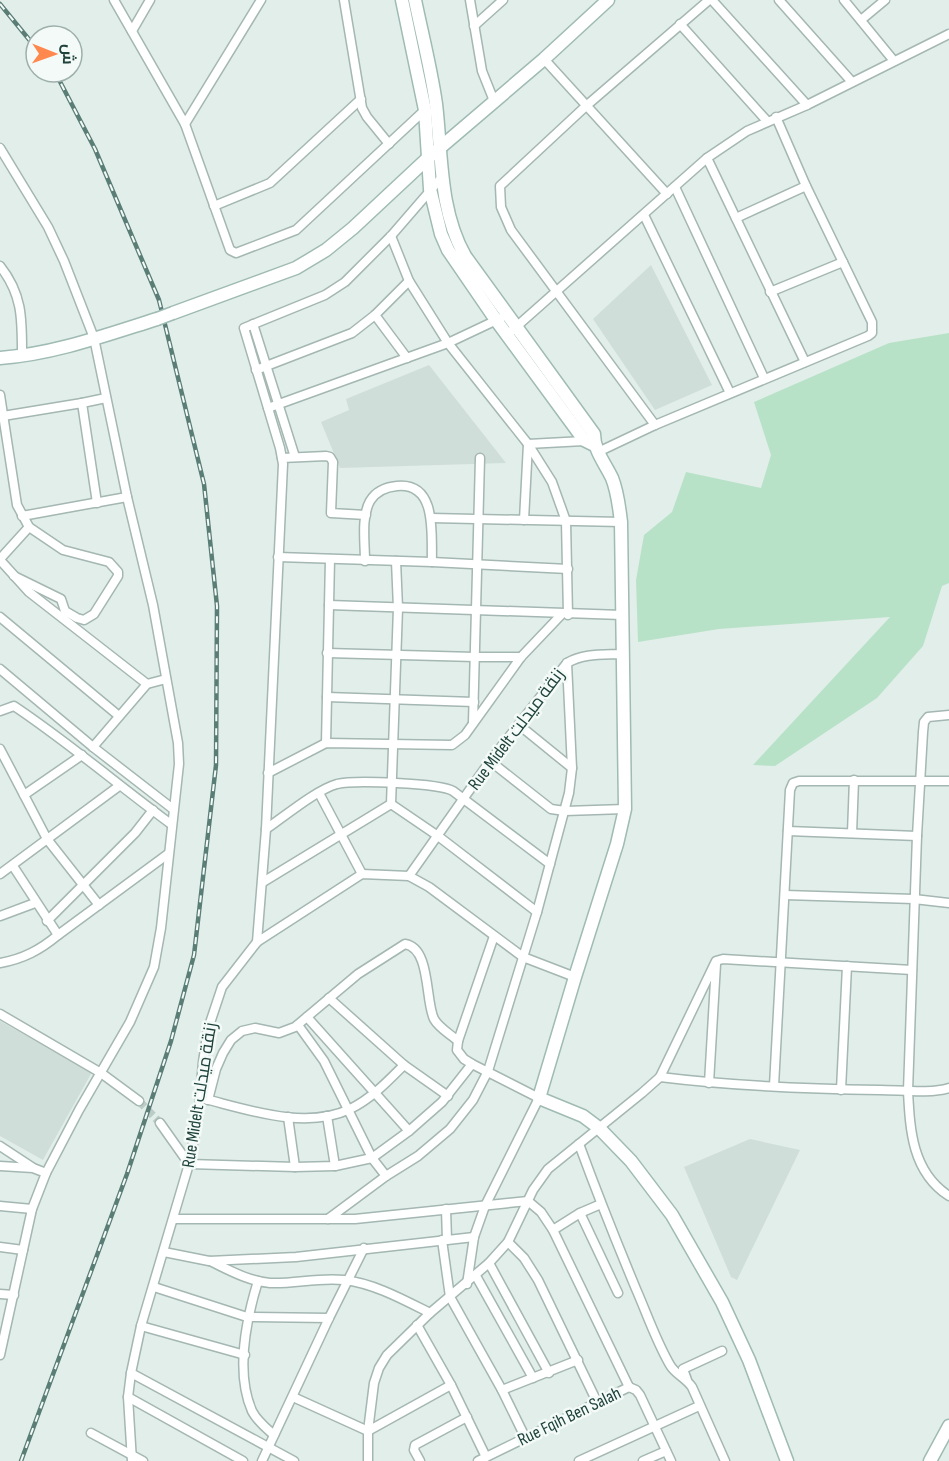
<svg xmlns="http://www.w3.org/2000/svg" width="949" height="1461" viewBox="0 0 949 1461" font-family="'Sofia Sans Condensed',Cairo,sans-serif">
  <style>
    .built { fill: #d0ded9 }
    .green { fill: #b8e2c7 }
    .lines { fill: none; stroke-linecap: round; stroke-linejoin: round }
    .street-tunnel { stroke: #bbccc7; stroke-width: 8; stroke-dasharray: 8 4; stroke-linecap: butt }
    .street-casing { stroke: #a4b7b2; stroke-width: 11 }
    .secondary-casing { stroke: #9fbbb3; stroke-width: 15 }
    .street { stroke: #fff; stroke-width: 8 }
    .secondary { stroke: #fff; stroke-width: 12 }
    .rail-casing { stroke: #5a7d76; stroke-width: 4.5 }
    .rail { stroke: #f3faf7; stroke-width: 2; stroke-dasharray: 7; stroke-linecap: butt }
    .secondary-bridge-casing { stroke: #9fbbb3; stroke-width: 15; stroke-linecap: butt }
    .secondary-bridge { stroke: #fff; stroke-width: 12 }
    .labels { text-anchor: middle; stroke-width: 5; stroke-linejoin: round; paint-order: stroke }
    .street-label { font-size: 18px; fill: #1f423b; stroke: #f3faf7 }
  </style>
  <rect width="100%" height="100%" fill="#e2eeea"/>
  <!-- built -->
  <g class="built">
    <path d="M651 265 712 385 655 410 593 319Z"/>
    <path d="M429 365 506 463 340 468 321 422 349 410 346 399Z"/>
    <path d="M0 1021 92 1072 43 1160 0 1136Z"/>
    <path d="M750 1139 800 1150 737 1280 731 1277 684 1167Z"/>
  </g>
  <!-- green -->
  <path class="green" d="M949 333V583L942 586 923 646 877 698 775 766 753 765 890 617 719 629 638 642 636 580 644 535 672 512 686 472 761 488 771 455 754 402 889 343Z"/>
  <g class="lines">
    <!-- street-tunnel -->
    <path class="street-tunnel" d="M139 1101 160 1123"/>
    <!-- street casing -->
    <g class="street-casing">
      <g id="street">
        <path d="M114 0 185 124 230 250 236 253 296 230 426 109"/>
        <path d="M344 0 362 108 367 117 389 144"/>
        <path d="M470 0 482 71 494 101"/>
        <path d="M712 0 807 105"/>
        <path d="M779 0 852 82"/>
        <path d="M844 0 894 61"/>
        <path d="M861 20 885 0"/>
        <path d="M680 24 767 121"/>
        <path d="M474 26 503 0"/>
        <path d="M132 31 150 0"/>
        <path d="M544 59 667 194"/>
        <path d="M185 124 261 0"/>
        <path d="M0 148 48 227 64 261 94 338 127 497 153 605 178 743 179 764 161 928 154 967 130 1022 79 1110 46 1173 32 1209 0 1355"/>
        <path d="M707 158 805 362"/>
        <path d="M675 187 764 378"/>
        <path d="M214 206 270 183 361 99"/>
        <path d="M644 215 730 393"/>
        <path d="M736 218 806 186"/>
        <path d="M391 236 409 281 448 343 528 444 552 482 566 521 568 615"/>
        <path d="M0 266C23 295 22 320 22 356"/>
        <path d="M770 292 843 262"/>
        <path d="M375 315 407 358"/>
        <path d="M253 324 295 457"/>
        <path d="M507 335 707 158 747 131 807 105 949 34"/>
        <path d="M256 370 352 333 375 315 409 281"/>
        <path d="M0 395 17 505 29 527 63 550 109 562 118 572V576L94 614 84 620 77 618 65 611 61 599 14 576"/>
        <path d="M82 403 106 398"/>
        <path d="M268 408 448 343 501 318"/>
        <path d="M3 416 82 403 97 503"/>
        <path d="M655 425 511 230 501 207 500 186 586 106 709 0"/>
        <path d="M598 452 655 425 868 336 872 333V322L806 186 776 117"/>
        <path d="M282 458 326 456 330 457 333 462 331 513 366 515"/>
        <path d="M22 516 127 497"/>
        <path d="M431 518 621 522"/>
        <path d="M524 520 528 444 584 441 586 439"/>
        <path d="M278 557 432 562 568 569"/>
        <path d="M0 559 29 527"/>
        <path d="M0 560 29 592 147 684"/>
        <path d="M365 561C365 543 361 517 370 501 376 491 386 487 397 486 438 482 431 536 432 562"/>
        <path d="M329 605 622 615"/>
        <path d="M0 617 119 716"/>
        <path d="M327 653 475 657H521"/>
        <path d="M0 669 93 747 173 809"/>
        <path d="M327 697 474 702"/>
        <path d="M0 711 14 706C68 742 118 785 171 824"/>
        <path d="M949 715 928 717 924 722 923 732 917 836 908 1091C910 1130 912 1172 949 1196"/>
        <path d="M473 723 480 458"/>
        <path d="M519 725 572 768"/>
        <path d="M326 743 330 559"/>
        <path d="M93 747 147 684 166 679"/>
        <path d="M0 749 47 839 99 905"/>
        <path d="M490 761 551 809 565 811 625 809"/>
        <path d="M268 773 326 743 452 745 465 735 521 657 561 615"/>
        <path d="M319 793 362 874"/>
        <path d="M24 795 82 755"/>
        <path d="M391 804 398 608 396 561"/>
        <path d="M391 804 438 836 537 912"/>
        <path d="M266 829C285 816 316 790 337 784 354 780 439 783 453 791L550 864"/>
        <path d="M788 831 917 836"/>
        <path d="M852 833 854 780"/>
        <path d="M13 866 58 935 168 854"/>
        <path d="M0 874 119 786"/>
        <path d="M409 876 490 761 567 663C584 653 603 655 623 654"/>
        <path d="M263 882 391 804"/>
        <path d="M785 895 914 899 949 903"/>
        <path d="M0 916 35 903"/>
        <path d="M47 921 135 833 153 810"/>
        <path d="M257 942 266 829 283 464 280 448 244 328 325 295 345 282 391 236 442 177"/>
        <path d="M0 963C23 959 40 950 58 935"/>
        <path d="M329 998 404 1065 448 1096"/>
        <path d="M0 1014 101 1073 139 1101"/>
        <path d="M307 1017 409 1131"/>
        <path d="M298 1025 324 1061 372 1158 386 1176"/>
        <path d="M660 1077C733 1086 807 1089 880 1090 900 1090 931 1094 949 1088"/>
        <path d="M709 1083 716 964"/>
        <path d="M774 1086 790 790 793 783 799 781H949"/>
        <path d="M841 1090 847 966"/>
        <path d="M205 1099C249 1110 306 1130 350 1109 371 1099 388 1081 404 1065"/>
        <path d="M208 1100 216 1069 223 1053 231 1040 242 1031 255 1028 279 1033 295 1027 358 974 405 944C431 948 425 1001 434 1019 439 1028 450 1034 458 1041"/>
        <path d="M327 1116 335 1166"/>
        <path d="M288 1117 295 1167"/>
        <path d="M160 1123 189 1164 295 1167 335 1166 372 1158 409 1131 442 1102 472 1064"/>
        <path d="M579 1144C597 1193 616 1241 636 1289 647 1314 656 1341 670 1365 675 1374 686 1378 692 1387L725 1461"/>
        <path d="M0 1146 32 1167"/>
        <path d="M0 1166 33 1168 46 1173"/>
        <path d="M0 1206 32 1209"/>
        <path d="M446 1209 447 1240"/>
        <path d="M580 1213 618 1293"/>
        <path d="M174 1219H355L528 1201 541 1212 553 1230 629 1387"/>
        <path d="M328 1219 386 1176 418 1156 450 1129 473 1100 488 1071 537 912 569 793 572 768 567 663"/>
        <path d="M553 1230 580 1213 601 1204"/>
        <path d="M442 1240 450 1297 502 1390 525 1437"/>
        <path d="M508 1242 524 1258 538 1280 597 1402"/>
        <path d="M0 1247 23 1250"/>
        <path d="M164 1252 209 1261 296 1257 474 1237"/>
        <path d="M210 1261C229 1270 248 1281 270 1283 295 1284 319 1277 344 1280 373 1283 404 1300 430 1313"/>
        <path d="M489 1263 549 1373"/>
        <path d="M476 1276 533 1378"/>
        <path d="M258 1281C246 1320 235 1372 252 1411 257 1421 266 1428 274 1435"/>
        <path d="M467 1284 474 1237 485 1206 539 1098 472 1064 464 1059 457 1050 458 1041 494 936"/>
        <path d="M154 1287 247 1317 329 1318"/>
        <path d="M0 1294 14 1295"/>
        <path d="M417 1325 451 1385 486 1457"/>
        <path d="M141 1326 245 1355"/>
        <path d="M131 1373 294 1461"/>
        <path d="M687 1380 683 1369 722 1351"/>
        <path d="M629 1387 636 1390 640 1395 671 1461"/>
        <path d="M502 1390 578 1360"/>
        <path d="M128 1397 243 1461"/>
        <path d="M293 1397 368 1431 451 1385"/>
        <path d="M91 1433 143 1461"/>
        <path d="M132 1461 128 1397 131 1373 141 1326 189 1164 198 1118 203 1062 208 1029 222 987 257 942 362 874 409 876 429 887 523 957 575 977"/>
        <path d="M262 1461 329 1318 364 1248"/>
        <path d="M368 1461V1431L374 1383 379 1368 387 1355 430 1313 489 1263 508 1242 533 1190 548 1169 642 1093 660 1077 716 961 723 959 912 970"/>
        <path d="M420 1461 414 1450 415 1445 467 1417"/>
        <path d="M478 1461 629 1387"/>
        <path d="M579 1461 699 1406"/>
        <path d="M643 1461 666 1451"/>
      </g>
    </g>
    <!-- secondary casing -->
    <g class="secondary-casing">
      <g id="secondary">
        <path d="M402 0 425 110 430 189 441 234 448 250 496 320 584 440 594 445"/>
        <path d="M415 0C422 34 431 69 436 104 442 155 439 210 465 256L594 434C594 451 605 463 612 478 618 493 619 507 621 522L625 809 617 844 575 977 539 1098 583 1116 599 1128 631 1161 672 1215 722 1302 749 1360 787 1461"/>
        <path d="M173 313 296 268 326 250 353 228 428 158 544 59 608 0"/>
        <path d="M0 358C54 354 106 335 157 319"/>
        <path d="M930 1461 949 1426"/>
      </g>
    </g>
    <!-- street -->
    <use href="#street" class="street"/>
    <!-- secondary -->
    <use href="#secondary" class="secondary"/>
    <!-- rail casing -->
    <g class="rail-casing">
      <g id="rail">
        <path d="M0 4 36 48"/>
        <path d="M21 1461 127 1174 171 1041 194 955 216 765 217 606 204 484 159 300 95 149 55 72"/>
      </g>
    </g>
    <!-- rail -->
    <use href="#rail" class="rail"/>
    <!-- secondary-bridge casing -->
    <g class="secondary-bridge-casing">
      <path id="secondary-bridge" d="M157 319 173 313"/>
    </g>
    <!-- secondary-bridge -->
    <use href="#secondary-bridge" class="secondary-bridge"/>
  </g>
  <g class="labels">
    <!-- street labels -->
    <g class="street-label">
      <text transform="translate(516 729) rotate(-53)" y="6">Rue Midelt زنقة ميدلت</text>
      <text transform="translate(199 1095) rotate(-81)" y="6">Rue Midelt زنقة ميدلت</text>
      <text transform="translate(569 1416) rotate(-26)" y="6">Rue Fqih Ben Salah</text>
    </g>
  </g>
  <!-- north arrow -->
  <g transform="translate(54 54) rotate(91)"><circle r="28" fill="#f3faf7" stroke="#9eb0ac" stroke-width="1.5"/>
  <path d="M0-4.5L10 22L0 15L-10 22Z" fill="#ff884f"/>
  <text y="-9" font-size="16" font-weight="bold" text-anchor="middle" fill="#1f423b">ش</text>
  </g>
</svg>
